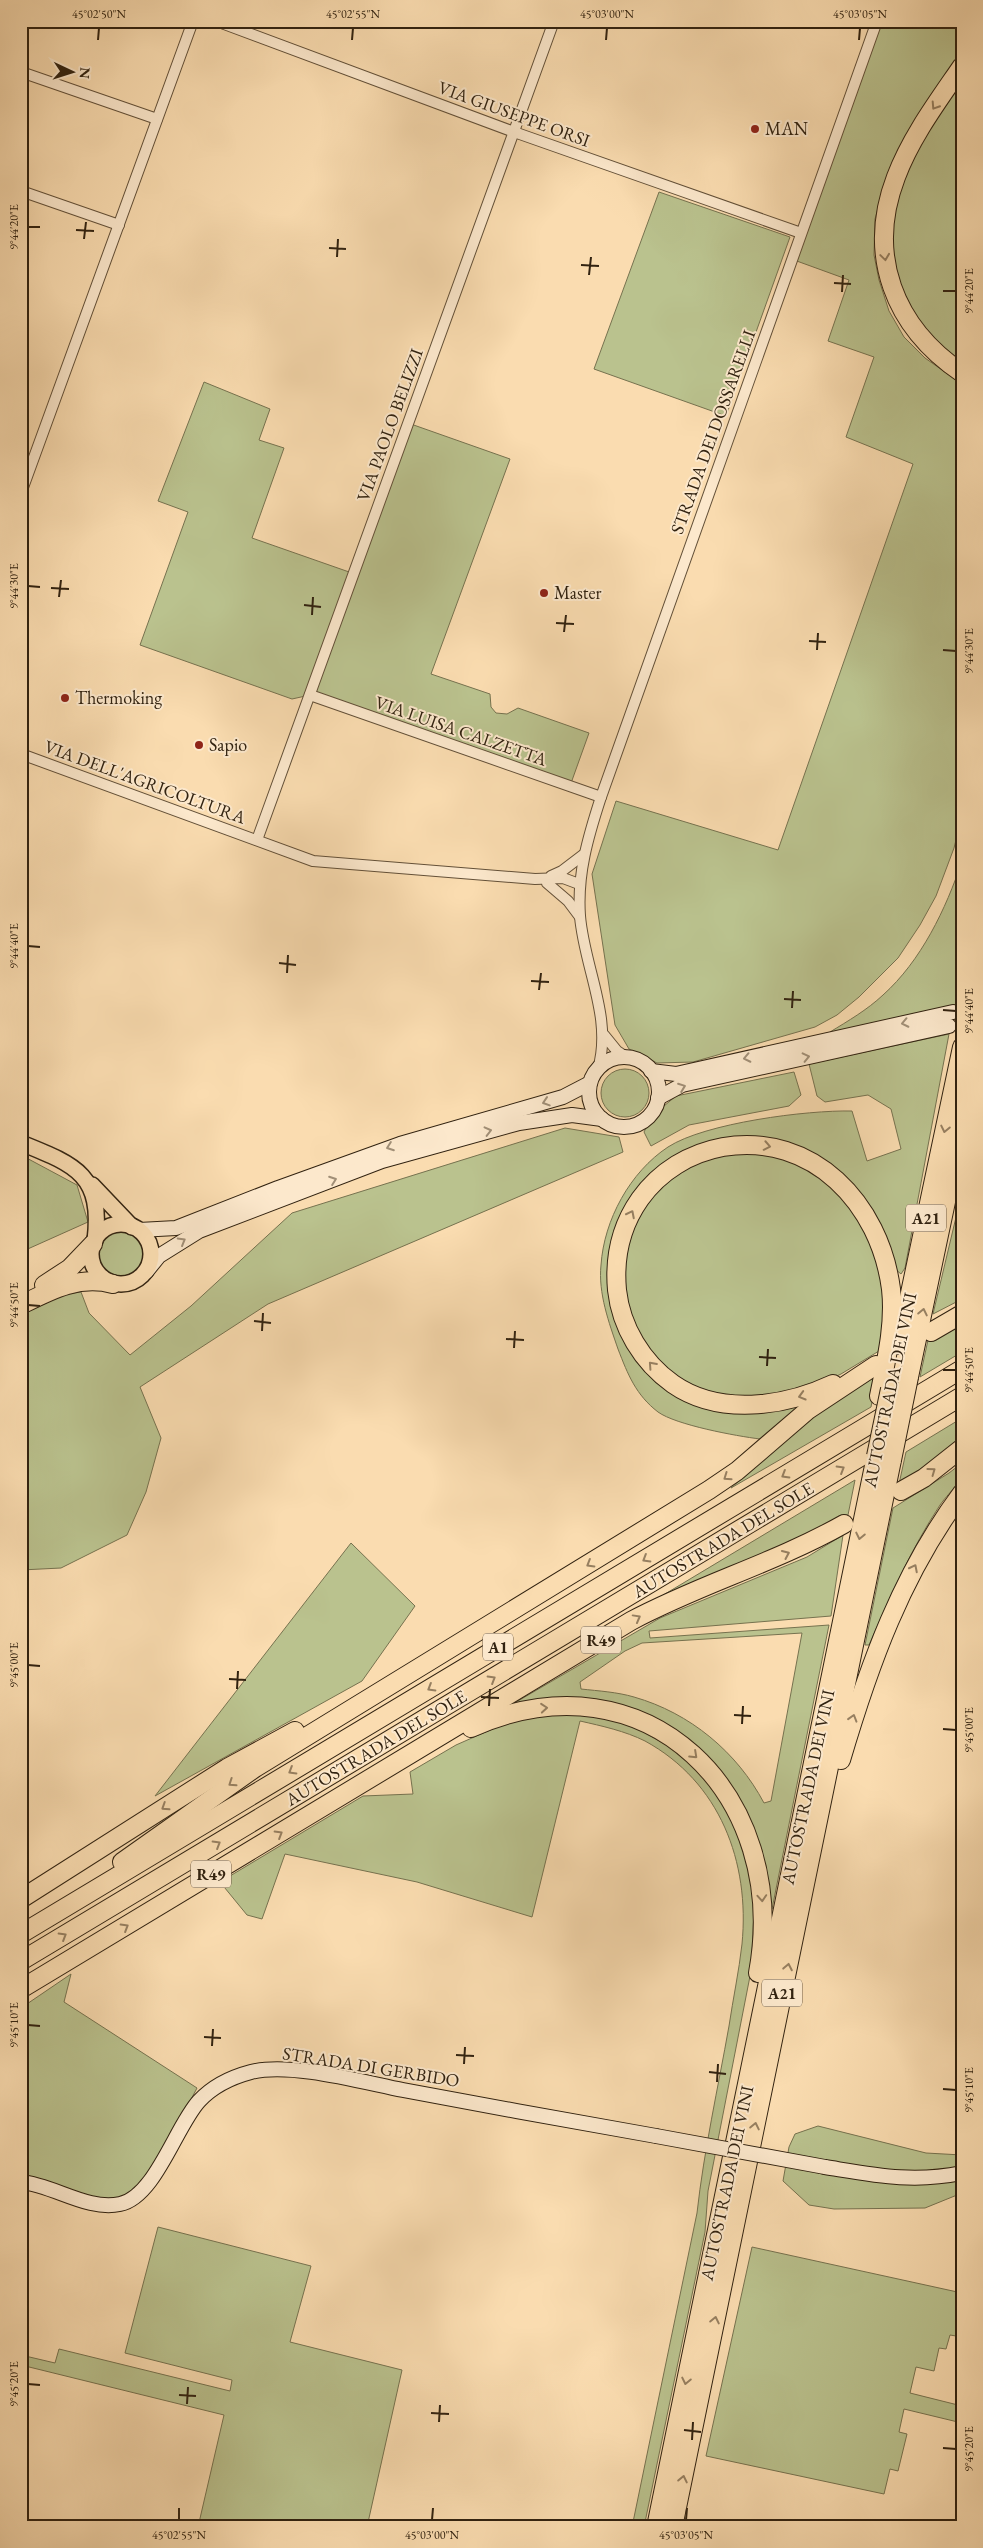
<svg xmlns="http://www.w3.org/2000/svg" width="983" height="2548" viewBox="0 0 983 2548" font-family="'EB Garamond',serif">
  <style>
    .green { fill: #bac28e; stroke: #76724f; fill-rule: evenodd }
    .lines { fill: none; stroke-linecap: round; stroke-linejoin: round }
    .secondary-tunnel { stroke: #d2b790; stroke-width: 14; stroke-dasharray: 14 7; stroke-linecap: butt }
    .street-casing { stroke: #635038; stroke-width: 12 }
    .secondary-casing { stroke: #312210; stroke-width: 16 }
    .primary-casing { stroke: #312210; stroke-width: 18 }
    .highway-casing { stroke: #312210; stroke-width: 20 }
    .street { stroke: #fce8cc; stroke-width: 10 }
    .secondary { stroke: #fce8cc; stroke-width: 14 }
    .primary { stroke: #fadcb0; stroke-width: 15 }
    .highway { stroke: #fadcb0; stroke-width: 18 }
    .secondary-bridge-casing { stroke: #312210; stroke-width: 16; stroke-linecap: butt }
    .highway-bridge-casing { stroke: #312210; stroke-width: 20; stroke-linecap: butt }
    .secondary-bridge { stroke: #fce8cc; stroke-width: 14 }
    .highway-bridge { stroke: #fadcb0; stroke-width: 18 }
    .oneway { stroke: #967f60 }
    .oneway2 { stroke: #a18f77 }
    .ticks { fill: none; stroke: #312210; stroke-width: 2 }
    .poi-dot { fill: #8f2418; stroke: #fce8cc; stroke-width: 2 }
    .labels { text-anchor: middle; stroke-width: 4; stroke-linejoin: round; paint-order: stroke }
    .shield { fill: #fce8cc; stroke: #6e5d48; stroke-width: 1 }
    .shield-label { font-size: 16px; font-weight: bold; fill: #312210 }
    .street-label { font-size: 18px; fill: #312210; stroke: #fce8cc }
    .poi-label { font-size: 18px; fill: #312210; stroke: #fce8cc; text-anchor: start }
    .neatline { fill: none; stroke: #312210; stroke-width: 2 }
    .ticks-label { font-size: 12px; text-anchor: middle; fill: #312210 }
  </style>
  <rect width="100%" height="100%" fill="#fadcb0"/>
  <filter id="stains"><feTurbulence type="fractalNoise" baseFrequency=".004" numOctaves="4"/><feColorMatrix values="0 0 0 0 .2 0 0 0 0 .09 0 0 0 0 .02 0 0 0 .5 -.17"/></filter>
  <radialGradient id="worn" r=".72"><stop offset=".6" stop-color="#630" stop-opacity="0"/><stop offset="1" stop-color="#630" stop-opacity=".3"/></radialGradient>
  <!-- green -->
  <g class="green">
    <path d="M875 21H962V51L898 153 886 179 875 219 874 255 879 280 889 311 904 337 925 358 962 384V816L954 848 936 896 920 925 898 958 859 997 837 1015 815 1027 693 1062 657 1063 629 1049 615 1025 592 874 616 801 778 850 913 464 846 437 874 357 828 341 849 280 794 260Z"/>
    <path d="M962 78V365L910 317 890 252 894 204 915 153Z"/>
    <path d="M659 192 790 237 726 416 594 369Z"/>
    <path d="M204 382 270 409 259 440 284 448 252 538 352 573 408 423 510 459 431 674 490 694 491 707 496 713 507 714 518 708 589 733 570 786 310 695 292 699 140 645 188 512 158 501Z"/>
    <path d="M962 861V986L955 1009 830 1036V1032C848 1021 867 1010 883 995 921 961 946 909 962 861Z"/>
    <path d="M949 1034 905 1268 901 1274 895 1269 879 1228 805 1152 694 1150 617 1236 633 1347 717 1410 750 1413 800 1403 805 1406 760 1439C736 1436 676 1425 658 1412 636 1395 628 1375 618 1349 609 1323 598 1293 601 1265 604 1220 630 1172 668 1147 705 1123 807 1110 852 1111L867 1161 901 1149 891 1109 868 1095 825 1102 817 1096 809 1064Z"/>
    <circle cx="625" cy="1093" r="24"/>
    <path d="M794 1072 801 1095 789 1106 689 1125 651 1146 644 1132 652 1116 676 1096Z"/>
    <path d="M565 1128 619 1137 623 1152 268 1304 140 1387 161 1438 146 1492 127 1535 61 1568 21 1570V1315L65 1294 81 1292 89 1313 130 1355 191 1306 292 1213Z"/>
    <path d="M764 1151 815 1171 864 1221 885 1291 884 1320 879 1351 841 1374 816 1386 747 1400 708 1395 668 1373 641 1339 624 1299 625 1250 640 1212 667 1179 710 1156Z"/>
    <path d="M21 1155 77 1185 88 1222 21 1252Z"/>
    <path d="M962 1192V1299L933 1314Z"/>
    <circle cx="121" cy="1253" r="23"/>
    <path d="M962 1322V1352L920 1377 928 1340Z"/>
    <path d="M877 1374 871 1407 731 1488 838 1396Z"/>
    <path d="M962 1418V1440L899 1484 906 1452Z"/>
    <path d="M962 1463C962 1485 952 1488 940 1505 911 1549 890 1597 869 1645H865L893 1508 949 1473Z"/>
    <path d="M855 1480 848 1515 810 1538 655 1600Z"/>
    <path d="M843 1535 831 1616 649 1631 650 1638 829 1625 772 1909 755 1839 746 1814 728 1785 647 1718 512 1708 511 1705 660 1618 807 1557ZM802 1633 771 1801 764 1803C737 1752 690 1713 634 1697 617 1692 599 1691 581 1689L580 1682 625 1651 642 1643Z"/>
    <path d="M351 1543 415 1606 362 1681 155 1796Z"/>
    <path d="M576 1713 628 1723 689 1758 735 1816 755 1890 751 1971 708 2191 705 2232 644 2527H632L697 2213C704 2150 718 2088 729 2026 733 1999 739 1971 742 1944 750 1862 720 1782 645 1741 625 1731 602 1726 580 1721L532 1917 417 1882 285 1854 262 1919 247 1915 220 1882 363 1796 413 1794 410 1772 456 1745 506 1723 549 1714Z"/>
    <path d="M71 1974 64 2002 197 2088 146 2185 122 2204 21 2184V2008Z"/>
    <path d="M818 2126 926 2153 962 2155V2193L925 2208 834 2209 809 2205 783 2181 789 2147 795 2134Z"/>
    <path d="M158 2227 311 2266 290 2342 402 2370 367 2527H198L224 2415 21 2365V2355L55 2363 59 2349 230 2391 232 2380 125 2353Z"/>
    <path d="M752 2247 962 2293V2337L950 2335 946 2349 939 2348 934 2371 916 2367 910 2393 962 2406V2423L904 2409 899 2432 907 2434 898 2471 890 2469 884 2494 706 2456Z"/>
  </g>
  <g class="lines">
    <!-- secondary-tunnel -->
    <path class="secondary-tunnel" d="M949 1026 962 1024"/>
    <!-- street casing -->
    <g class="street-casing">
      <g id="street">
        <path d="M216 21 514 132 801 233"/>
        <path d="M21 72 157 119"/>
        <path d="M21 191 119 225"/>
        <path d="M21 493 193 21"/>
        <path d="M310 695 601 797"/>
        <path d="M21 754 313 861 535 879 563 878 579 884"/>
        <path d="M257 840 554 21"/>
        <path d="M551 876 562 871 583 855"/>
        <path d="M547 883 568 901 580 917"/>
        <path d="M604 1035 617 1051 626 1057"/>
        <path d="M598 1069C613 1018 584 967 580 916 577 874 588 837 601 797L877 21"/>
      </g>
    </g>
    <!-- secondary casing -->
    <g class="secondary-casing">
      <g id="secondary">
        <circle cx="624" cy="1092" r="35"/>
        <path d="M651 1071 676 1074 953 1012"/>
        <path d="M658 1098 682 1085 949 1026"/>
        <path d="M139 1230 176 1228 278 1188 400 1144 563 1097 590 1083"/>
        <path d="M146 1272 159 1256 199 1231 382 1161 519 1123 572 1115 602 1119"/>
        <path d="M825 2167C875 2175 912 2183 962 2173"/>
        <path d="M21 2182C54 2185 87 2211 120 2204 155 2197 176 2126 199 2101 212 2087 232 2077 251 2072 291 2062 362 2082 403 2090 487 2106 572 2121 656 2136"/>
      </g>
    </g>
    <!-- primary casing -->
    <g class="primary-casing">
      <g id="primary">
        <path d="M21 1143C76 1165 103 1175 95 1241"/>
        <path d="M92 1185 132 1227"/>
        <circle cx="121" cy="1254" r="30"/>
      </g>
    </g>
    <!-- highway casing -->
    <g class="highway-casing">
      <g id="highway">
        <path d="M962 66C938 101 911 137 896 177 866 255 894 327 962 373"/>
        <path d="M44 1285 70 1268 93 1244"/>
        <path d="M21 1305C51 1290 79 1275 113 1284"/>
        <path d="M931 1332 962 1314"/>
        <path d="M899 1345 962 1047"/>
        <path d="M909 1377 962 1126"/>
        <path d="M833 1384C784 1407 719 1416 673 1384 642 1362 621 1327 617 1290 614 1257 621 1226 640 1199 660 1171 690 1153 723 1147 813 1132 880 1204 891 1289 895 1325 886 1361 879 1396"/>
        <path d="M901 1491 924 1478 962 1448"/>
        <path d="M471 1728C647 1649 791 1796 758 1973"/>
        <path d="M841 1760C869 1665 902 1573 962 1493"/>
        <path d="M122 1862 255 1768 709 1490 737 1471 808 1410 876 1365"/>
        <path d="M21 1899 227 1768 295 1731"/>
        <path d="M21 1934 962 1369"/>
        <path d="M21 1961 962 1396"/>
        <path d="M21 1989 631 1621C700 1584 775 1563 844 1524"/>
        <path d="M656 2527 876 1456"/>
        <path d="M673 2527 892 1460"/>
      </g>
    </g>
    <!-- street -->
    <use href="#street" class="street"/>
    <!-- secondary -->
    <use href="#secondary" class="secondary"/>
    <!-- primary -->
    <use href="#primary" class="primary"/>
    <!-- highway -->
    <use href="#highway" class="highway"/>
    <!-- secondary-bridge casing -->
    <g class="secondary-bridge-casing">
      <path id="secondary-bridge" d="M656 2136 825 2167"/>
    </g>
    <!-- highway-bridge casing -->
    <g class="highway-bridge-casing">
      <g id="highway-bridge">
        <path d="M876 1456 890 1389"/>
        <path d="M892 1460 909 1377"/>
      </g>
    </g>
    <!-- secondary-bridge -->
    <use href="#secondary-bridge" class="secondary-bridge"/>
    <!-- highway-bridge -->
    <use href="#highway-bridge" class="highway-bridge"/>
  </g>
  <!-- one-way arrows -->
  <defs><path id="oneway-chevron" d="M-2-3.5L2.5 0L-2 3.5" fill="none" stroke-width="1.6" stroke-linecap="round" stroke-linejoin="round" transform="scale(1.25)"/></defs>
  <g class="oneway">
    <use href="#oneway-chevron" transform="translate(935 106) rotate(123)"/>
    <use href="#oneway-chevron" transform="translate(885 257) rotate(82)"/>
    <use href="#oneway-chevron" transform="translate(945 1129) rotate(102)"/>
    <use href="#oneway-chevron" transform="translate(767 1146) rotate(11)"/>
    <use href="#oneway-chevron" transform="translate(631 1214) rotate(-63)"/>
    <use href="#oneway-chevron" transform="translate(923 1312) rotate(-78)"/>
    <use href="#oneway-chevron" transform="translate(652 1365) rotate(-132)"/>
    <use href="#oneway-chevron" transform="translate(802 1396) rotate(164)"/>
    <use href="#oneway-chevron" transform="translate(841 1469) rotate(-31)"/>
    <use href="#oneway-chevron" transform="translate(932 1471) rotate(-36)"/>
    <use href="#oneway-chevron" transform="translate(785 1475) rotate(149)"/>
    <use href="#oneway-chevron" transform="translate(727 1477) rotate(145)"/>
    <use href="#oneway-chevron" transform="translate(860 1536) rotate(102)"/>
    <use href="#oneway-chevron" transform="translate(786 1554) rotate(-24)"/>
    <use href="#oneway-chevron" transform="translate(646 1559) rotate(149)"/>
    <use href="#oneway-chevron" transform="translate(590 1564) rotate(149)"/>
    <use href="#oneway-chevron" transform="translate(914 1568) rotate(-63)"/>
    <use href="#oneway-chevron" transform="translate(637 1618) rotate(-29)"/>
    <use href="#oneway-chevron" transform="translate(492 1679) rotate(-31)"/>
    <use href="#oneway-chevron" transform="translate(431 1688) rotate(149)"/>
    <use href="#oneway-chevron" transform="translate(544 1708) rotate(-5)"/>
    <use href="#oneway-chevron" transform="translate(853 1718) rotate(-73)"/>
    <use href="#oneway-chevron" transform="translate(694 1755) rotate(43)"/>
    <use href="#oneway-chevron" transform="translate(292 1771) rotate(149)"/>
    <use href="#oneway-chevron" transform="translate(232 1783) rotate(146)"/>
    <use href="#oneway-chevron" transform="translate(165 1807) rotate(147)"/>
    <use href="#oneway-chevron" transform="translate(279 1834) rotate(-31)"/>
    <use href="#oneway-chevron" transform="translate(217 1844) rotate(-31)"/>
    <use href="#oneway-chevron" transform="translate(762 1898) rotate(86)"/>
    <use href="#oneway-chevron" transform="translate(125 1927) rotate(-31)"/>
    <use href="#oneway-chevron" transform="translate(63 1936) rotate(-31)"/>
    <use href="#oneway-chevron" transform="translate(788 1967) rotate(-79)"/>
    <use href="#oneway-chevron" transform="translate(755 2126) rotate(-78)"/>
    <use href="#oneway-chevron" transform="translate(715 2320) rotate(-78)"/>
    <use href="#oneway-chevron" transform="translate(686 2381) rotate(102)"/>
    <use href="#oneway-chevron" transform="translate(683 2479) rotate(-78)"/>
  </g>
  <g class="oneway2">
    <use href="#oneway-chevron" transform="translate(905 1023) rotate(168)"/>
    <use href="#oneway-chevron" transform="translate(806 1057) rotate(-13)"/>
    <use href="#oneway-chevron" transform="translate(747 1058) rotate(168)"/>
    <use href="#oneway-chevron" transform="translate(682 1087) rotate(-21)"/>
    <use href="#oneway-chevron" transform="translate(546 1102) rotate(162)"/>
    <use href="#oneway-chevron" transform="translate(488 1131) rotate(-14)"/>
    <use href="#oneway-chevron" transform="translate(390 1147) rotate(160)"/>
    <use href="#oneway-chevron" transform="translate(333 1180) rotate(-20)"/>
    <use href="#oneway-chevron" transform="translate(182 1241) rotate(-30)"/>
  </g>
  <!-- ticks -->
  <path class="ticks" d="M98 40 99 28M352 40 353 28M606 40 607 28M859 40 860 28M28 227H40M76 230 94 231M84 239 86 222M329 248 346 249M337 257 338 239M581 265 599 266M589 275 591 257M834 283 851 284M943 291H956M842 292 843 275M28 586 40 587M51 588 69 589M59 597 61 580M304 605 321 607M312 615 313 597M556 623 574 624M564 632 566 615M809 641 826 642M817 650 818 633M943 650 956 651M28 946 40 947M279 963 296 965M287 973 288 955M531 981 549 982M539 990 541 973M784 999 801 1000M792 1008 793 991M943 1010 956 1011M28 1305 40 1306M254 1321 271 1323M262 1331 263 1313M506 1339 524 1340M514 1348 515 1331M759 1357 776 1358M767 1366 768 1349M943 1370H956M28 1665 40 1666M229 1679 246 1680M237 1689 238 1671M481 1697 499 1698M489 1706 490 1689M734 1715 751 1716M742 1724 743 1706M943 1729 956 1730M28 2025 40 2026M204 2037 221 2038M212 2046 213 2029M456 2055 474 2056M464 2064 465 2047M709 2072 726 2074M717 2082 718 2064M943 2089 956 2090M28 2384 40 2385M179 2395 196 2396M187 2404 188 2387M431 2413 449 2414M439 2422 440 2405M684 2430 701 2432M692 2440 693 2422M943 2448 956 2449M179 2520V2508M432 2520 433 2508M686 2520 687 2508"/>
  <!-- markers -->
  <g class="poi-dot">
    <circle cx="755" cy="129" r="5"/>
    <circle cx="544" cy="593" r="5"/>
    <circle cx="65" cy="698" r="5"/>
    <circle cx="199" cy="745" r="5"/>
  </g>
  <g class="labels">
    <!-- shield labels -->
    <g class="shield">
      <rect x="906" y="1204.5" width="40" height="27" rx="4"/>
      <rect x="581" y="1626.5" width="40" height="27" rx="4"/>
      <rect x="483" y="1633.5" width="30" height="27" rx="4"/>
      <rect x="191" y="1860.5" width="40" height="27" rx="4"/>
      <rect x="762" y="1979.5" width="40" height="27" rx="4"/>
    </g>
    <g class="shield-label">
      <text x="926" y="1224">A21</text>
      <text x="601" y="1646">R49</text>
      <text x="498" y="1653">A1</text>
      <text x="211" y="1880">R49</text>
      <text x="782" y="1999">A21</text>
    </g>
    <!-- street labels -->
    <g class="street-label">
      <text transform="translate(514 114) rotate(20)" y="6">VIA GIUSEPPE ORSI</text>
      <text transform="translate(390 425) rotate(-70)" y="6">VIA PAOLO BELIZZI</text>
      <text transform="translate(713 432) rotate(-70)" y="6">STRADA DEI DOSSARELLI</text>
      <text transform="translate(461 731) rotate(19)" y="6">VIA LUISA CALZETTA</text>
      <text transform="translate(145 782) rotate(20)" y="6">VIA DELL'AGRICOLTURA</text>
      <text transform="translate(890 1390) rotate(-78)" y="6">AUTOSTRADA DEI VINI</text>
      <text transform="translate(723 1540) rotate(-31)" y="6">AUTOSTRADA DEL SOLE</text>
      <text transform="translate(376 1748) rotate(-31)" y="6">AUTOSTRADA DEL SOLE</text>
      <text transform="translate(808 1787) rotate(-78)" y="6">AUTOSTRADA DEI VINI</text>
      <text transform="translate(371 2067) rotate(9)" y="6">STRADA DI GERBIDO</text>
      <text transform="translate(727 2183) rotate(-78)" y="6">AUTOSTRADA DEI VINI</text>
    </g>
    <!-- poi labels -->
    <g class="poi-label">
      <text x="765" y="135">MAN</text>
      <text x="554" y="599">Master</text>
      <text x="75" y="704">Thermoking</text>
      <text x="209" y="751">Sapio</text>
    </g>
  </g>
  <!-- margin -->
  <rect width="983" height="2548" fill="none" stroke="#fadcb0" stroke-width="55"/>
  <!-- north arrow -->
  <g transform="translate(72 72) rotate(94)" stroke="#fce8cc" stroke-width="4" paint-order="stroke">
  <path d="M0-4L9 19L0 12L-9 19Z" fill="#312210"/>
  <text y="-8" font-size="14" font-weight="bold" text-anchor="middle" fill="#312210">N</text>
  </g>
  <rect x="28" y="28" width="928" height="2492" class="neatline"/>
  <g class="ticks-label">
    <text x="99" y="18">45°02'50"N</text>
    <text x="353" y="18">45°02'55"N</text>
    <text x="607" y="18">45°03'00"N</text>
    <text x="860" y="18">45°03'05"N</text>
    <text transform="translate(14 227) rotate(-90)" y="4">9°44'20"E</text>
    <text transform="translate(969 291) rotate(-90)" y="4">9°44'20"E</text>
    <text transform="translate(14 586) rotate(-90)" y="4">9°44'30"E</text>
    <text transform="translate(969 651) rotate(-90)" y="4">9°44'30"E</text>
    <text transform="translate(14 946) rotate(-90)" y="4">9°44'40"E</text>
    <text transform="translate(969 1011) rotate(-90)" y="4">9°44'40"E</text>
    <text transform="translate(14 1305) rotate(-90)" y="4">9°44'50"E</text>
    <text transform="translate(969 1370) rotate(-90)" y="4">9°44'50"E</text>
    <text transform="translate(14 1665) rotate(-90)" y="4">9°45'00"E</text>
    <text transform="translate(969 1730) rotate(-90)" y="4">9°45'00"E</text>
    <text transform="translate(14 2025) rotate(-90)" y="4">9°45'10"E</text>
    <text transform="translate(969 2090) rotate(-90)" y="4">9°45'10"E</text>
    <text transform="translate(14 2384) rotate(-90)" y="4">9°45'20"E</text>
    <text transform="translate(969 2449) rotate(-90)" y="4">9°45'20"E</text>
    <text x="179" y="2539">45°02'55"N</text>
    <text x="432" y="2539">45°03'00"N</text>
    <text x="686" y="2539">45°03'05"N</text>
  </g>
  <rect width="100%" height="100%" filter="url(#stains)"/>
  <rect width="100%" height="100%" fill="url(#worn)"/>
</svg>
